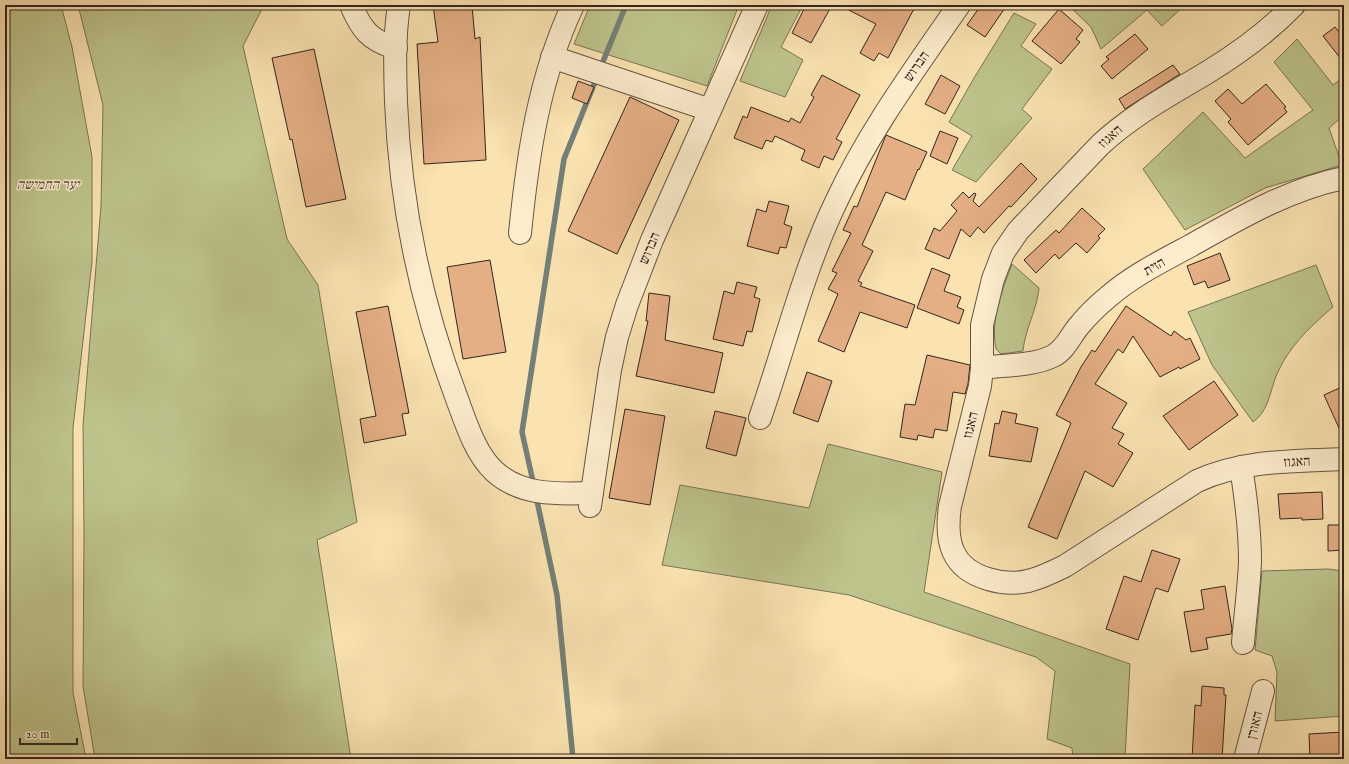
<svg xmlns="http://www.w3.org/2000/svg" width="1349" height="764" viewBox="0 0 1349 764" font-family="'IM FELL English','Frank Ruhl Libre',serif">
  <style>
    .green { fill: #bec38c; stroke: #797455 }
    .lines { fill: none; stroke-linecap: round; stroke-linejoin: round }
    .stream { stroke: #748077; stroke-width: 5.5 }
    .building { fill: #e5af85; stroke: #34251e }
    .minor-casing { stroke: #665443; stroke-width: 24 }
    .minor { stroke: #fceccc; stroke-width: 22 }
    .labels { text-anchor: middle; stroke-width: 3; stroke-linejoin: round; paint-order: stroke }
    .street-label { font-size: 14px; fill: #34251e; stroke: #fceccc }
    .park-label { font-size: 14px; font-style: italic; fill: #564c3a; stroke: #fceccc }
  </style>
  <rect width="100%" height="100%" fill="#fae2b1"/>
  <filter id="stains"><feTurbulence type="fractalNoise" baseFrequency=".005" numOctaves="4"/><feColorMatrix values="0 0 0 0 .2 0 0 0 0 .09 0 0 0 0 .02 0 0 0 .5 -.17"/></filter>
  <radialGradient id="worn" r=".72"><stop offset=".6" stop-color="#630" stop-opacity="0"/><stop offset="1" stop-color="#630" stop-opacity=".3"/></radialGradient>
  <!-- green -->
  <g class="green">
    <path d="M5 5H61L72 47 92 157V262L73 428V693L86 759H5Z"/>
    <path d="M78 5H264L243 46 287 239 318 285 357 522 317 540 351 759H95L83 686 84 535 83 425 101 206 103 105Z"/>
    <path d="M590 5H739L707 86 574 44Z"/>
    <path d="M772 5H803L781 47 803 60 785 97 740 81Z"/>
    <path d="M1068 5H1185L1162 26 1147 10 1101 49 1091 27Z"/>
    <path d="M1014 13 1036 24 1021 46 1052 69 1022 109 1032 118 976 182 952 170 972 136 949 122 974 78Z"/>
    <path d="M1297 39 1333 85 1344 77V115L1329 128 1342 165 1265 188 1185 230 1143 169 1203 112 1245 158 1313 110 1274 62Z"/>
    <path d="M1012 264 1039 288C1037 310 1025 329 1023 351L1001 354 996 349C990 320 1002 291 1012 264Z"/>
    <path d="M1316 265 1333 307C1314 323 1295 341 1283 362 1280 368 1276 375 1274 382 1269 397 1267 412 1253 422L1212 365 1188 312Z"/>
    <path d="M828 444 942 472 924 592 1130 664 1125 759H1073L1072 748 1047 739 1055 671 1036 657 849 595 662 565 680 485 809 508Z"/>
    <path d="M1328 569 1344 571V716L1275 721 1277 672 1272 656 1255 650 1262 571Z"/>
  </g>
  <g class="lines">
    <!-- stream -->
    <g class="stream">
      <path d="M600 69 626 5"/>
      <path d="M534 486 522 432 564 159 597 77"/>
      <path d="M536 496 557 595 573 759"/>
    </g>
  </g>
  <!-- building -->
  <g class="building">
    <path d="M433 5H472L475 39 480 37 486 160 424 164 417 44 438 42Z"/>
    <path d="M806 5H832L811 43 792 33Z"/>
    <path d="M839 5H916L888 58 879 53 874 61 860 53 876 24Z"/>
    <path d="M981 5H1007L985 37 967 25Z"/>
    <path d="M1059 9 1083 30 1076 39 1080 42 1061 64 1032 41Z"/>
    <path d="M1335 27 1344 38V63L1323 36Z"/>
    <path d="M1135 34 1148 49 1112 79 1101 66 1109 59 1106 57Z"/>
    <path d="M314 49 346 199 306 207 292 139 290 140 272 58Z"/>
    <path d="M1173 65 1180 74 1125 109 1119 99Z"/>
    <path d="M822 75 860 95 836 139 842 142 833 160 824 156 819 168 801 160 805 150 775 136 772 142 766 140 762 149 734 138 743 116 747 118 751 107 789 122 791 118 800 123 814 97 811 95Z"/>
    <path d="M941 75 960 86 945 114 925 104Z"/>
    <path d="M578 81 594 87 587 104 572 98Z"/>
    <path d="M1266 84 1286 107 1284 108 1287 112 1248 145 1228 122 1231 119 1215 101 1228 89 1242 104Z"/>
    <path d="M630 97 679 120 617 254 568 231Z"/>
    <path d="M940 131 958 138 947 164 930 156Z"/>
    <path d="M886 135 927 152 919 170 918 169 905 200 886 192 862 245 873 251 858 281 862 283 860 286 915 305 907 328 860 312 844 352 818 341 838 294 828 289 837 273 832 271 851 233 843 230 854 206 857 207Z"/>
    <path d="M1021 163 1037 179 1011 207 1009 206 984 233 978 227 970 237 961 229 949 259 925 249 934 228 940 231 957 211 951 205 963 192 969 198 974 193 976 194 973 201 979 207Z"/>
    <path d="M769 201 789 206 784 224 792 227 786 248 780 247 778 254 747 246 757 209 766 212Z"/>
    <path d="M1082 208 1105 229 1098 236 1100 238 1087 253 1076 243 1059 259 1055 254 1036 273 1024 260 1056 230 1059 233Z"/>
    <path d="M1220 253 1230 280 1208 288 1205 281 1194 285 1187 266Z"/>
    <path d="M490 260 506 352 463 359 447 267Z"/>
    <path d="M932 268 950 275 944 291 961 297 957 307 964 310 959 324 917 308Z"/>
    <path d="M737 282 757 287 754 297 760 299 752 332 747 331 743 346 713 339 724 291 734 294Z"/>
    <path d="M649 293 670 296 665 340 723 353 714 393 636 376 648 321H646Z"/>
    <path d="M388 306 409 413 402 414 406 435 364 443 360 419 376 416 356 312Z"/>
    <path d="M1126 306 1171 336 1174 331 1186 340 1190 338 1200 359 1180 369 1179 367 1160 377 1133 336 1123 353 1118 349 1095 384 1127 403 1112 428 1124 434 1118 444 1133 453 1113 487 1085 471 1057 539 1028 527 1071 423 1056 415 1081 367 1092 350 1095 352Z"/>
    <path d="M927 355 970 365 968 384 965 394 953 392 947 431 935 429 933 438 918 435 917 440 900 437 905 404 915 405Z"/>
    <path d="M807 372 832 381 818 422 793 413Z"/>
    <path d="M1214 381 1238 415 1189 450 1163 416Z"/>
    <path d="M1344 386V439L1324 395Z"/>
    <path d="M625 409 665 416 650 505 609 498Z"/>
    <path d="M715 411 746 418 736 456 706 448Z"/>
    <path d="M1002 411 1017 414 1015 423 1038 428 1031 462 989 456 995 423 999 424Z"/>
    <path d="M1322 492 1323 519 1302 520V518L1280 519 1278 494Z"/>
    <path d="M1328 525H1344V550L1328 551Z"/>
    <path d="M1152 550 1180 559 1168 592 1156 588 1138 640 1106 629 1124 576 1141 582Z"/>
    <path d="M1225 586 1232 629 1231 634 1206 638 1208 649 1191 652 1184 612 1204 609 1201 590Z"/>
    <path d="M1202 686 1224 688V695H1226L1222 759H1192L1195 705 1201 706Z"/>
    <path d="M1344 732V759H1310L1309 734Z"/>
  </g>
  <g class="lines">
    <!-- minor casing -->
    <g class="minor-casing">
      <g id="minor">
        <path d="M351 5C361 29 370 41 396 48"/>
        <path d="M399 5C394 37 395 70 396 102 400 203 421 304 457 399 466 423 475 453 494 471 521 496 557 494 592 493"/>
        <path d="M1294 5C1269 31 1239 53 1208 72 1170 95 1132 115 1100 145L1018 231 1003 253 993 279 982 325V368L980 386 950 506C945 541 951 568 988 579 1001 583 1015 584 1028 581 1041 578 1053 572 1065 566L1197 481C1243 460 1294 461 1344 459"/>
        <path d="M552 57 710 110"/>
        <path d="M520 233C528 153 539 78 573 5"/>
        <path d="M982 368C1003 365 1034 366 1053 356 1065 350 1070 337 1078 327 1087 316 1097 306 1108 297 1132 276 1162 261 1190 246 1238 219 1289 189 1344 178"/>
        <path d="M760 418C785 346 803 271 836 202 869 131 915 69 959 5"/>
        <path d="M1241 467C1246 498 1250 529 1250 561 1249 589 1245 616 1243 643"/>
        <path d="M590 506 610 370 617 337 627 305 652 240 757 5"/>
        <path d="M1245 759 1263 691"/>
      </g>
    </g>
    <!-- minor -->
    <use href="#minor" class="minor"/>
  </g>
  <g class="labels">
    <!-- street labels -->
    <g class="street-label">
      <text transform="translate(916 66) rotate(-55)" y="5">הברוש</text>
      <text transform="translate(1110 136) rotate(-41)" y="5">האגוז</text>
      <text transform="translate(649 248) rotate(-67)" y="5">הברוש</text>
      <text transform="translate(1154 266) rotate(-30)" y="5">הזית</text>
      <text transform="translate(970 425) rotate(-76)" y="5">האגוז</text>
      <text transform="translate(1297 461) rotate(-3)" y="5">האגוז</text>
      <text transform="translate(1254 725) rotate(-75)" y="5">האורן</text>
    </g>
    <!-- park labels -->
    <g class="park-label">
      <text x="48" y="189">יער החמישה</text>
    </g>
  </g>
  <!-- margin -->
  <rect width="1349" height="764" fill="none" stroke="#fae2b1" stroke-width="20"/>
  <rect x="6" y="6" width="1337" height="752" fill="none" stroke="#34251e" stroke-width="2"/>
  <rect x="10" y="10" width="1329" height="744" fill="none" stroke="#34251e"/>
  <!-- scale -->
  <path d="M20 738v6h57v-6" fill="none" stroke="#34251e" stroke-width="2"/>
  <text x="26" y="738" font-size="12" fill="#34251e" stroke="#fceccc" stroke-width="3" paint-order="stroke">20 m</text>
  <rect width="100%" height="100%" filter="url(#stains)"/>
  <rect width="100%" height="100%" fill="url(#worn)"/>
</svg>
